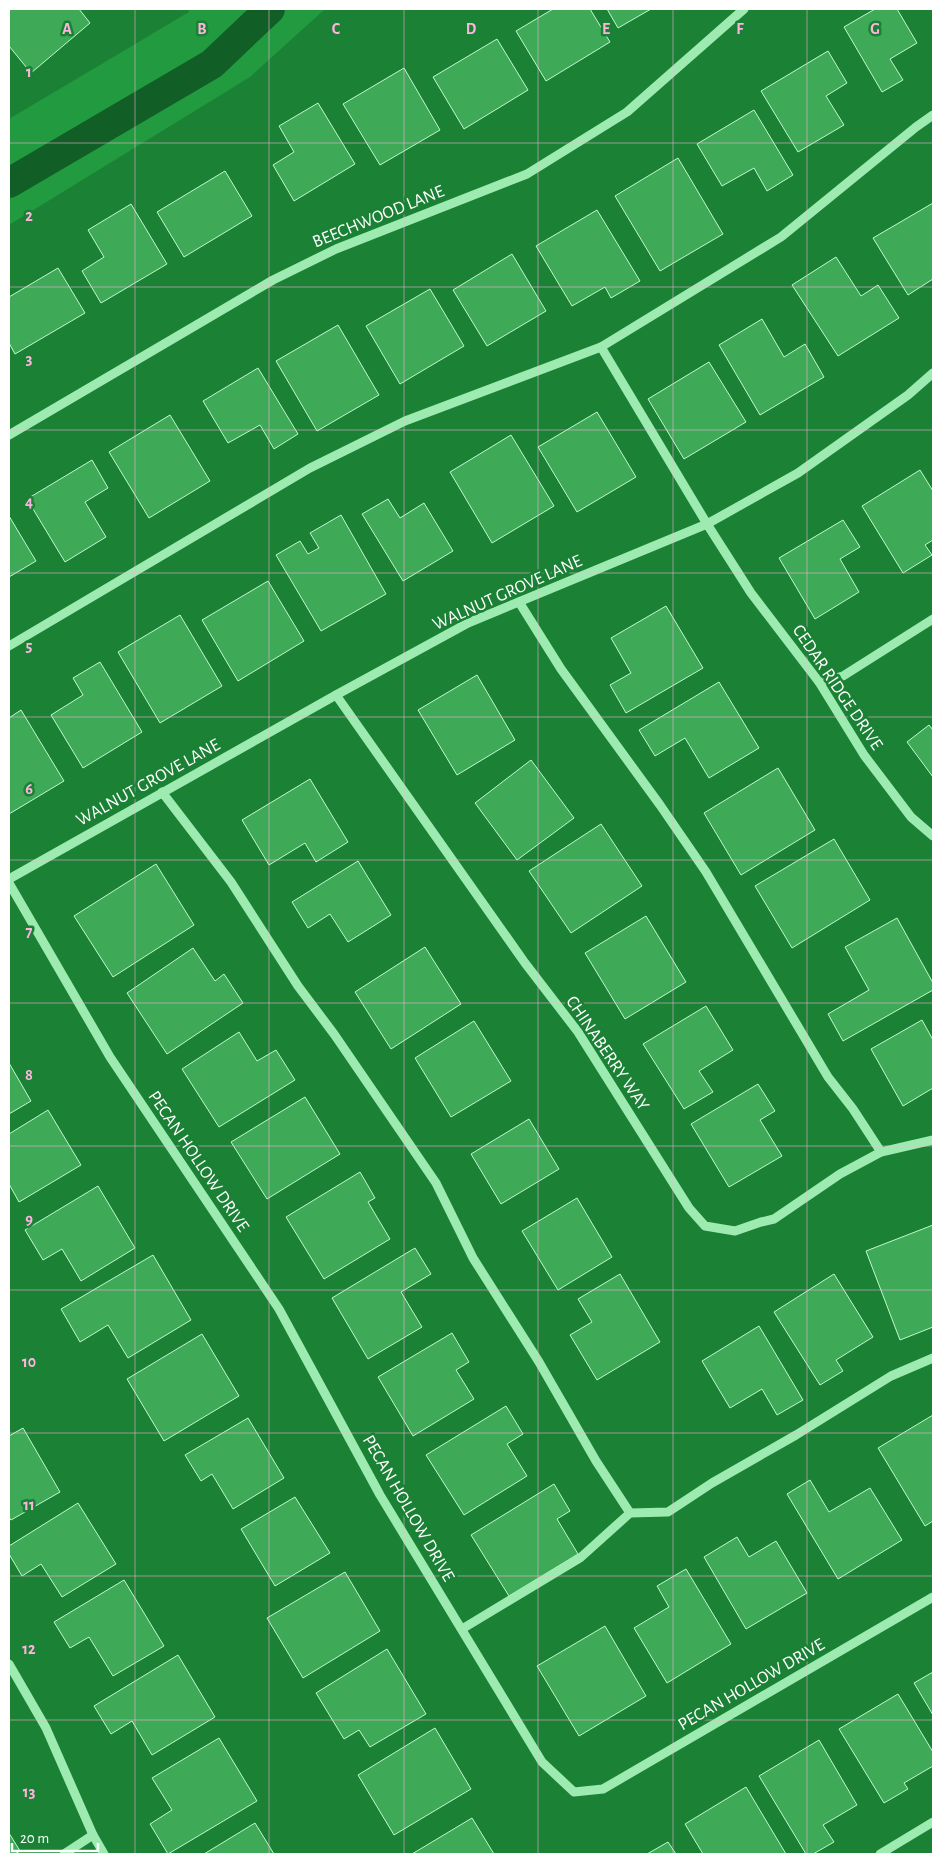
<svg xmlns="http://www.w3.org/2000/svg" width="942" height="1863" viewBox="0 0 942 1863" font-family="'Alegreya Sans',sans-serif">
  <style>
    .green { fill: #229b40 }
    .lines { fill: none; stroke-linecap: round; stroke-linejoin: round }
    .canal { stroke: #115f26; stroke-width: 30 }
    .building { fill: #3eaa58; stroke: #c2f8cf }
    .minor { stroke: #9debb0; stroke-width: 9 }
    .grid { fill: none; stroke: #ffb4e0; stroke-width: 1; stroke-opacity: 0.55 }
    .labels { text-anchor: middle; stroke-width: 5; stroke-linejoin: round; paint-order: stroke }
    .street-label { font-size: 18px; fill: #fff; stroke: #1a8135 }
    .grid-label { font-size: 16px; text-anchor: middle; font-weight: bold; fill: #ffb4e0; stroke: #1a8135; stroke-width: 5; stroke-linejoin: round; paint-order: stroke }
  </style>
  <rect width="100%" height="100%" fill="#1a8135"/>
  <!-- green -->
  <path class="green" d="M188 9H325L250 77 9 225V119L189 12Z"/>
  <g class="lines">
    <!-- canal -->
    <path class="canal" d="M9 183 212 64 270 9"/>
  </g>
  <!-- building -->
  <g class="building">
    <path d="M9 9H79L90 23 31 73 9 46Z"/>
    <path d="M553 9H590L610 42 546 81 516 31Z"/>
    <path d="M607 9H651L618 28Z"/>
    <path d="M875 9H897L917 43 890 59 903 80 882 92 844 27Z"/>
    <path d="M497 39 528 90 464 129 433 77Z"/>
    <path d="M828 51 847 83 826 96 844 125 798 152 761 91Z"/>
    <path d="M404 68 440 130 380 165 343 104Z"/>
    <path d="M318 103 355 164 294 201 273 165 294 152 279 126Z"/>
    <path d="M754 110 793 175 767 191 754 168 722 186 697 144Z"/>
    <path d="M678 158 723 234 660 271 615 196Z"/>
    <path d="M225 171 252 216 184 257 157 212Z"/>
    <path d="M933 203V279L908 295 873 238Z"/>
    <path d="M131 204 167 264 101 303 82 271 104 257 88 230Z"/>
    <path d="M597 210 640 281 611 298 605 287 572 306 536 246Z"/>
    <path d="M512 254 546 311 487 346 453 290Z"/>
    <path d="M836 257 861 296 878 285 899 318 838 356 792 285Z"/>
    <path d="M58 268 85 313 15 354 9 343V297Z"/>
    <path d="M430 289 464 346 400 384 366 326Z"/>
    <path d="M762 319 784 357 805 344 824 377 760 415 719 345Z"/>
    <path d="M338 325 379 395 317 431 276 361Z"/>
    <path d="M709 362 746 422 684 459 648 399Z"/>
    <path d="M258 368 298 434 274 449 260 425 228 443 203 401Z"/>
    <path d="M597 412 636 477 577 512 538 447Z"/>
    <path d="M170 415 210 481 149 518 109 452Z"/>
    <path d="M511 435 554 506 492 543 450 472Z"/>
    <path d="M92 460 108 488 85 502 106 537 65 562 27 499Z"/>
    <path d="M920 470 933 491V540L925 545 932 555 903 573 862 506Z"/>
    <path d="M388 499 400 518 424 503 453 551 403 581 362 514Z"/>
    <path d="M341 515 386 594 321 631 276 555 300 541 308 554 319 548 310 533Z"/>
    <path d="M9 516 36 561 9 577Z"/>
    <path d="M843 520 860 547 840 559 859 592 815 619 779 558Z"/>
    <path d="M268 581 304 641 238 681 202 620Z"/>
    <path d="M666 606 703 668 626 713 610 685 631 673 611 638Z"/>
    <path d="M180 615 222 686 160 723 118 652Z"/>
    <path d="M100 662 142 732 83 768 51 715 83 695 73 678Z"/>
    <path d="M477 675 515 740 457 775 418 710Z"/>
    <path d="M719 682 759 748 709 778 685 738 655 756 639 730Z"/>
    <path d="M21 710 64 781 9 814V718Z"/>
    <path d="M929 725 933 730V777L907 742Z"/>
    <path d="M531 760 574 818 517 860 475 803Z"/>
    <path d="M778 768 815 830 741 875 704 813Z"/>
    <path d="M310 779 348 842 316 862 305 843 269 865 242 820Z"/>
    <path d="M601 824 642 886 571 933 529 871Z"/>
    <path d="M834 839 870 900 792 948 755 886Z"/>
    <path d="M358 861 391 915 348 942 330 914 308 928 292 902Z"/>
    <path d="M156 864 194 925 113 977 74 916Z"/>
    <path d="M646 916 686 982 625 1019 585 953Z"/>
    <path d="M897 918 933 983V990L843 1041 828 1014 869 990 845 947Z"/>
    <path d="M425 947 461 1004 391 1049 355 992Z"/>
    <path d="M193 948 215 981 224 974 243 1003 167 1054 127 993Z"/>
    <path d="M706 1006 733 1050 699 1071 713 1092 684 1109 643 1044Z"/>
    <path d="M922 1020 933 1040V1088L903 1106 871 1049Z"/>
    <path d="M474 1021 511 1081 451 1117 415 1058Z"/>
    <path d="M239 1032 257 1061 276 1050 295 1080 219 1127 182 1069Z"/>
    <path d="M9 1063 31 1101 9 1114Z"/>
    <path d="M758 1084 775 1111 760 1120 782 1156 729 1187 691 1124Z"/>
    <path d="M305 1097 340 1154 267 1199 231 1142Z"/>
    <path d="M48 1110 81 1165 19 1202 9 1184V1134Z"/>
    <path d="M529 1119 559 1169 501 1204 471 1154Z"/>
    <path d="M360 1172 375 1198 368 1202 390 1239 324 1279 286 1217Z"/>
    <path d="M98 1186 135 1248 81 1281 62 1249 43 1260 25 1230Z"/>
    <path d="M577 1198 612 1257 558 1290 522 1231Z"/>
    <path d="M933 1225V1327L900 1340 866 1251Z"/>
    <path d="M415 1248 431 1274 401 1292 422 1327 368 1359 332 1298Z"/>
    <path d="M153 1255 191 1320 128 1358 108 1325 80 1342 61 1309Z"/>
    <path d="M620 1274 660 1342 597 1380 570 1335 592 1322 578 1299Z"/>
    <path d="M834 1274 873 1337 836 1360 843 1371 820 1385 774 1312Z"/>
    <path d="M759 1326 803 1400 777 1415 762 1389 730 1408 702 1361Z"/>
    <path d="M452 1333 469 1362 456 1370 474 1399 413 1436 378 1377Z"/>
    <path d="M202 1334 239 1396 164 1441 127 1379Z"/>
    <path d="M506 1406 523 1434 507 1444 527 1476 464 1515 426 1455Z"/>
    <path d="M933 1415V1521L925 1526 878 1448Z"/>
    <path d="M248 1418 284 1478 233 1509 212 1474 201 1481 185 1455Z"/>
    <path d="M23 1428 60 1492 11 1520 9 1517V1436Z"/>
    <path d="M810 1480 829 1512 870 1488 902 1540 838 1579 787 1494Z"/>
    <path d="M554 1484 570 1511 557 1519 578 1554 509 1596 471 1535Z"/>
    <path d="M295 1497 330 1553 275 1586 241 1529Z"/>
    <path d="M78 1503 116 1564 62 1597 41 1564 22 1576 9 1554V1546Z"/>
    <path d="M737 1537 749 1557 776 1541 807 1593 746 1629 704 1557Z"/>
    <path d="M686 1569 731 1644 667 1683 634 1628 669 1607 657 1586Z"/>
    <path d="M345 1572 380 1631 303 1678 267 1618Z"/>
    <path d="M124 1580 164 1646 113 1676 89 1637 70 1648 54 1622Z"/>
    <path d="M605 1626 646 1696 579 1736 537 1666Z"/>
    <path d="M387 1649 426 1714 370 1747 359 1730 344 1739 316 1693Z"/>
    <path d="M178 1655 215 1717 152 1755 132 1721 111 1734 94 1706Z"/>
    <path d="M933 1672V1715L914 1683Z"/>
    <path d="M898 1694 933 1752V1766L904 1783 908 1789 884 1803 839 1729Z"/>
    <path d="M435 1728 471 1789 394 1835 358 1775Z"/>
    <path d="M219 1738 257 1801 168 1854 150 1824 172 1810 152 1778Z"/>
    <path d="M819 1740 857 1805 823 1825 834 1842 813 1854H806L759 1776Z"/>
    <path d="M746 1787 786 1854H703L685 1824Z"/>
    <path d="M472 1818 494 1854H412Z"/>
    <path d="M255 1823 274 1854H204Z"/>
    <path d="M9 1833 20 1851 15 1854H9Z"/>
    <path d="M668 1842 676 1854H647Z"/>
  </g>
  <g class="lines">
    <!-- minor -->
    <g class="minor">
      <path d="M601 347 707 524 751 593 819 682 864 755 911 817 933 836"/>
      <path d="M9 435 273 280 336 249 527 174 627 112 744 9"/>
      <path d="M519 602 561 669 660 805 706 872 828 1077 853 1109 881 1152"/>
      <path d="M9 646 310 468 405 421 601 347 781 237 916 127 933 115"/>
      <path d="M819 682 843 676 933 619"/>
      <path d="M336 695 525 963 578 1032 689 1208 705 1226 735 1231 761 1222 774 1219 840 1174 881 1152 933 1140"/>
      <path d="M162 792 231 882 298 986 334 1034 436 1183 473 1258 539 1362 596 1461 630 1513"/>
      <path d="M9 879 336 695 468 623 707 524 798 473 908 395 933 373"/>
      <path d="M9 883 110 1057 279 1309 380 1495 542 1762 574 1792 603 1789 933 1597"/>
      <path d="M462 1629 580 1558 630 1513 668 1512 712 1483 796 1435 891 1376 933 1358"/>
      <path d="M9 1664 46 1728 93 1835 104 1854"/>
      <path d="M64 1854 93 1835"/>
      <path d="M880 1854 933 1822"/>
    </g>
  </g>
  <!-- grid -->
  <path class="grid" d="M135 9V1854M269 9V1854M404 9V1854M538 9V1854M673 9V1854M807 9V1854M9 143H933M9 287H933M9 430H933M9 573H933M9 717H933M9 860H933M9 1003H933M9 1146H933M9 1290H933M9 1433H933M9 1576H933M9 1720H933"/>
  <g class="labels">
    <!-- street labels -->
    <g class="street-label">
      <text transform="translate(378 216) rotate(-22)" y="6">BEECHWOOD LANE</text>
      <text transform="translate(507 592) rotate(-24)" y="6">WALNUT GROVE LANE</text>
      <text transform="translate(838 687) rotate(56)" y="6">CEDAR RIDGE DRIVE</text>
      <text transform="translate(148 782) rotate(-29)" y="6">WALNUT GROVE LANE</text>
      <text transform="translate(608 1053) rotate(56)" y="6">CHINABERRY WAY</text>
      <text transform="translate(199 1161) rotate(56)" y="6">PECAN HOLLOW DRIVE</text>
      <text transform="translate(409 1508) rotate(60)" y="6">PECAN HOLLOW DRIVE</text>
      <text transform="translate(751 1684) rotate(-30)" y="6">PECAN HOLLOW DRIVE</text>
    </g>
  </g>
  <g class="grid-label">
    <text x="67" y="34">A</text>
    <text x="202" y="34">B</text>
    <text x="336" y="34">C</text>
    <text x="471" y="34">D</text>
    <text x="606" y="34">E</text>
    <text x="740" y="34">F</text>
    <text x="875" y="34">G</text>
    <text x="29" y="77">1</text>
    <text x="29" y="221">2</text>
    <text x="29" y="364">3</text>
    <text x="29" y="507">4</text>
    <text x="29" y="651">5</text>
    <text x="29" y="794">6</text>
    <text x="29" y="937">7</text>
    <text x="29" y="1080">8</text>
    <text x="29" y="1224">9</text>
    <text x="29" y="1367">10</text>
    <text x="29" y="1510">11</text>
    <text x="29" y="1654">12</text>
    <text x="29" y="1797">13</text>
  </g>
  <!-- border -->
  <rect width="942" height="1863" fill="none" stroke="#ffffff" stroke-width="20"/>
  <!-- scale -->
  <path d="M12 1843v8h86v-8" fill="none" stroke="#ffffff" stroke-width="2.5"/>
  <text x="20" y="1843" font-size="15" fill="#ffffff" stroke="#1a8135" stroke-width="4" paint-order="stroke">20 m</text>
</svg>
